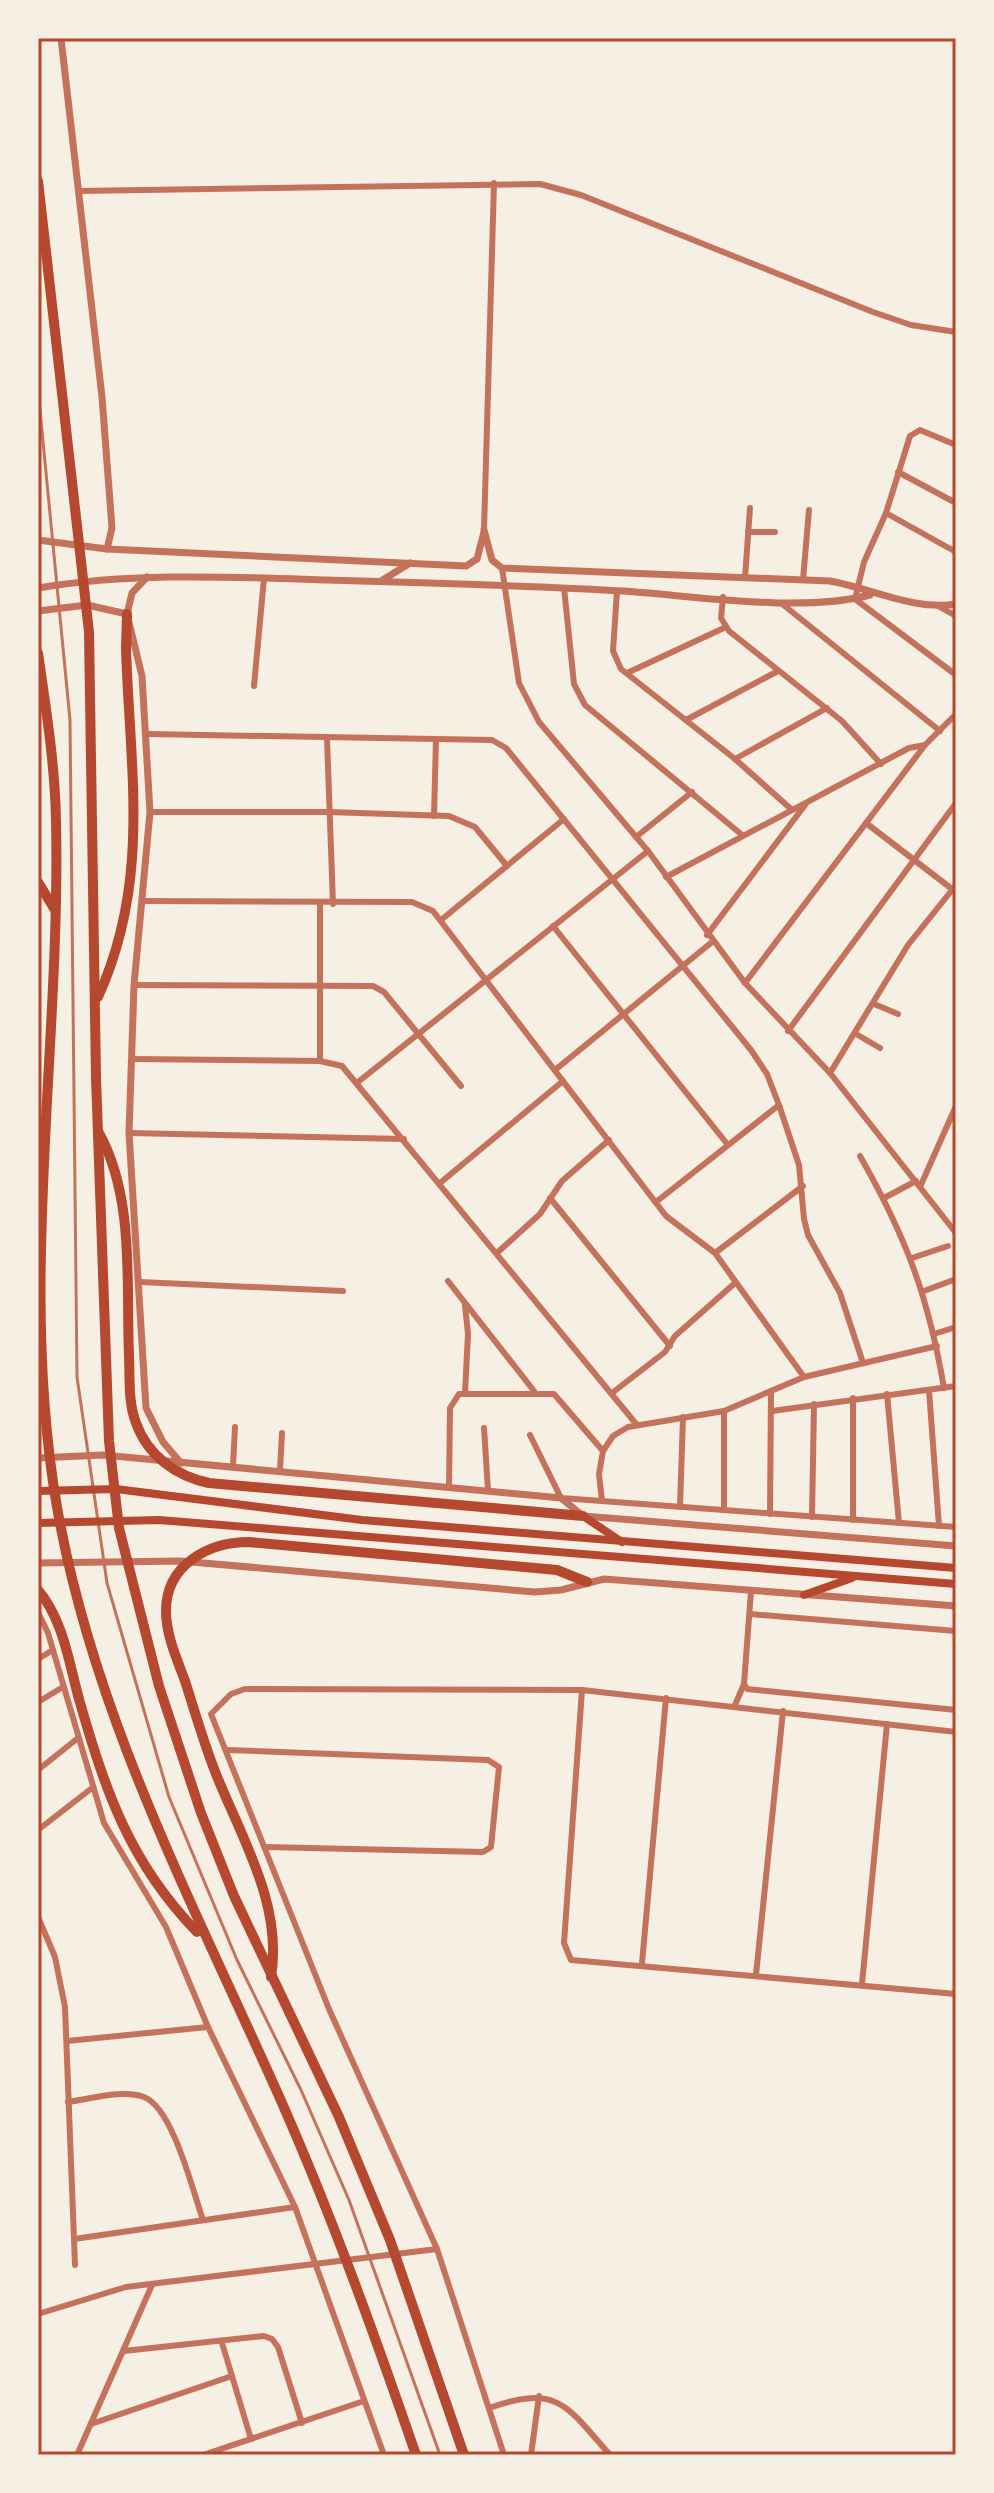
<svg xmlns="http://www.w3.org/2000/svg" width="994" height="2493" viewBox="0 0 994 2493" font-family="'DejaVu Sans',sans-serif">
  <style>
    .lines { fill: none; stroke-linecap: round; stroke-linejoin: round }
    .service { stroke: #c5725c; stroke-width: 3 }
    .minor { stroke: #c5725c; stroke-width: 6 }
    .tertiary { stroke: #c5725c; stroke-width: 7 }
    .secondary { stroke: #b5482f; stroke-width: 8 }
    .motorway { stroke: #b5482f; stroke-width: 10 }
    .neatline { fill: none; stroke: #b5482f; stroke-width: 3 }
  </style>
  <rect width="100%" height="100%" fill="#f6efe4"/>
  <g class="lines">
    <!-- service -->
    <path class="service" d="M38 390 70 720 77 1377 107 1583 169 1797 237 1960 301 2090 349 2200 440 2455"/>
    <!-- minor -->
    <g class="minor">
      <path d="M79 191 540 184 581 195 873 312 911 325 956 332"/>
      <path d="M956 445 920 430 910 436 886 513 864 562 855 599 956 675"/>
      <path d="M898 472 956 503"/>
      <path d="M886 513 956 552"/>
      <path d="M484 530 494 183"/>
      <path d="M748 532H775"/>
      <path d="M502 568 519 683 539 722 648 851 745 983 830 1073 956 1233"/>
      <path d="M745 578 750 508"/>
      <path d="M803 580 809 510"/>
      <path d="M564 588 574 684 585 705 741 834"/>
      <path d="M617 591 613 651 621 669 735 759 791 809"/>
      <path d="M723 597 721 618 729 631 842 721 881 764"/>
      <path d="M781 603 940 731"/>
      <path d="M938 606 956 616"/>
      <path d="M627 673 726 627"/>
      <path d="M254 686 264 578"/>
      <path d="M686 720 778 671"/>
      <path d="M148 734 492 740 506 748 751 1050 767 1074 779 1105 799 1165 804 1219 808 1235 840 1293 863 1363"/>
      <path d="M327 738 333 904"/>
      <path d="M735 759 827 708"/>
      <path d="M150 812H328L449 816 475 827 507 866"/>
      <path d="M434 816 436 739"/>
      <path d="M866 823 952 889"/>
      <path d="M636 837 692 792"/>
      <path d="M666 877 909 748 925 745"/>
      <path d="M142 901 412 902 433 911 666 1216 715 1253 804 1377"/>
      <path d="M441 920 564 819"/>
      <path d="M553 926 728 1145"/>
      <path d="M707 935 805 805"/>
      <path d="M745 983 925 745 956 714"/>
      <path d="M134 985 373 986 384 992 461 1086"/>
      <path d="M874 1004 898 1014"/>
      <path d="M788 1031 956 803"/>
      <path d="M856 1034 880 1048"/>
      <path d="M132 1059 320 1061 342 1066 637 1425"/>
      <path d="M320 1061V904"/>
      <path d="M555 1070 712 942"/>
      <path d="M830 1073 908 945 956 885"/>
      <path d="M358 1082 648 851"/>
      <path d="M129 1133 404 1139"/>
      <path d="M860 1156C906 1237 928 1295 944 1388"/>
      <path d="M440 1183 563 1081"/>
      <path d="M920 1187 956 1106"/>
      <path d="M550 1198 670 1346"/>
      <path d="M884 1198 916 1181"/>
      <path d="M656 1202 779 1105"/>
      <path d="M498 1252 540 1214 562 1181 609 1140"/>
      <path d="M715 1253 803 1186"/>
      <path d="M912 1258 948 1246"/>
      <path d="M448 1281 534 1391"/>
      <path d="M140 1282 343 1291"/>
      <path d="M924 1291 956 1279"/>
      <path d="M934 1334 956 1327"/>
      <path d="M929 1390 939 1526"/>
      <path d="M465 1393 468 1334 465 1305"/>
      <path d="M612 1393 665 1352 675 1336 735 1283"/>
      <path d="M887 1394 899 1523"/>
      <path d="M853 1398V1520"/>
      <path d="M772 1411 956 1386"/>
      <path d="M484 1428 488 1490"/>
      <path d="M530 1435 561 1498 956 1527"/>
      <path d="M233 1466 235 1427"/>
      <path d="M280 1470 282 1433"/>
      <path d="M449 1487 450 1408 459 1394H554L603 1451"/>
      <path d="M602 1501 599 1474 603 1451 613 1436 628 1427 724 1411 804 1377 937 1346"/>
      <path d="M680 1507 683 1417"/>
      <path d="M724 1510V1411"/>
      <path d="M770 1514 771 1391"/>
      <path d="M812 1517 814 1404"/>
      <path d="M751 1591 744 1684 747 1689 956 1710"/>
      <path d="M38 1612 48 1633 104 1823 166 1927 208 2027 295 2207 384 2455"/>
      <path d="M750 1614 956 1631"/>
      <path d="M38 1659 53 1650"/>
      <path d="M582 1690 564 1943 571 1960 956 1994"/>
      <path d="M38 1702 63 1687"/>
      <path d="M735 1705 744 1684"/>
      <path d="M227 1750 488 1760 499 1767 491 1847 483 1852 266 1847"/>
      <path d="M38 1770 78 1738"/>
      <path d="M38 1830 92 1788"/>
      <path d="M38 1917 55 1957 65 2007 75 2265"/>
      <path d="M642 1963 666 1698"/>
      <path d="M756 1975 783 1711"/>
      <path d="M862 1984 887 1724"/>
      <path d="M67 2041 208 2027"/>
      <path d="M68 2102C90 2099 124 2089 144 2097 173 2108 193 2192 203 2220"/>
      <path d="M74 2239 295 2207"/>
      <path d="M38 2314 126 2287 437 2249"/>
      <path d="M222 2343 251 2439"/>
      <path d="M124 2351 264 2336 272 2339 278 2347 302 2423"/>
      <path d="M489 2408C558 2384 566 2405 610 2455"/>
      <path d="M91 2424 232 2376"/>
      <path d="M77 2455 152 2285"/>
      <path d="M203 2455 364 2401"/>
      <path d="M504 2455 437 2249 329 2009 211 1714 231 1694 245 1689 582 1690 956 1732"/>
      <path d="M531 2455 539 2396"/>
    </g>
    <!-- tertiary -->
    <g class="tertiary">
      <path d="M61 38 102 397 112 528 107 549"/>
      <path d="M484 530 492 560 502 568 830 581C870 588 914 611 956 604"/>
      <path d="M38 540 107 549 466 566 477 559 484 532"/>
      <path d="M147 577 132 593 127 614 142 676 150 812 134 985 129 1133 146 1408 163 1442 181 1463"/>
      <path d="M381 581 410 563"/>
      <path d="M38 588C133 572 232 577 328 580 426 583 525 585 623 591 697 596 800 613 870 595"/>
      <path d="M38 611 87 605 127 614"/>
      <path d="M38 1458 103 1455 561 1498 583 1516 956 1546"/>
      <path d="M38 1563 180 1561 535 1592 561 1590 604 1579 956 1606"/>
    </g>
    <!-- secondary -->
    <g class="secondary">
      <path d="M38 1491 116 1489 362 1520 956 1568"/>
      <path d="M583 1516 622 1542"/>
      <path d="M38 1523 159 1520 956 1584"/>
      <path d="M804 1595 852 1578"/>
    </g>
    <!-- motorway -->
    <g class="motorway">
      <path d="M38 181 89 632 96 1078 109 1441 119 1528 159 1686 201 1813 234 1896 339 2117 390 2240 464 2455"/>
      <path d="M38 653C46 709 55 764 56 821 61 1047 18 1282 57 1507 94 1719 196 1909 282 2103 333 2219 375 2336 416 2455"/>
      <path d="M38 882 55 910"/>
      <path d="M98 997C151 881 130 771 126 649L127 614"/>
      <path d="M99 1133C135 1198 126 1284 129 1356 130 1379 128 1402 136 1423 148 1456 176 1476 209 1483L583 1516"/>
      <path d="M38 1590C63 1619 69 1663 79 1699 105 1790 129 1862 197 1932"/>
      <path d="M271 1977C283 1905 242 1839 216 1774 204 1744 195 1712 185 1681 177 1659 166 1635 166 1611 166 1565 208 1542 249 1542L557 1570 587 1582"/>
    </g>
  </g>
  <!-- border -->
  <rect width="994" height="2493" fill="none" stroke="#f6efe4" stroke-width="80"/>
  <rect x="40" y="40" width="914" height="2413" class="neatline"/>
</svg>
